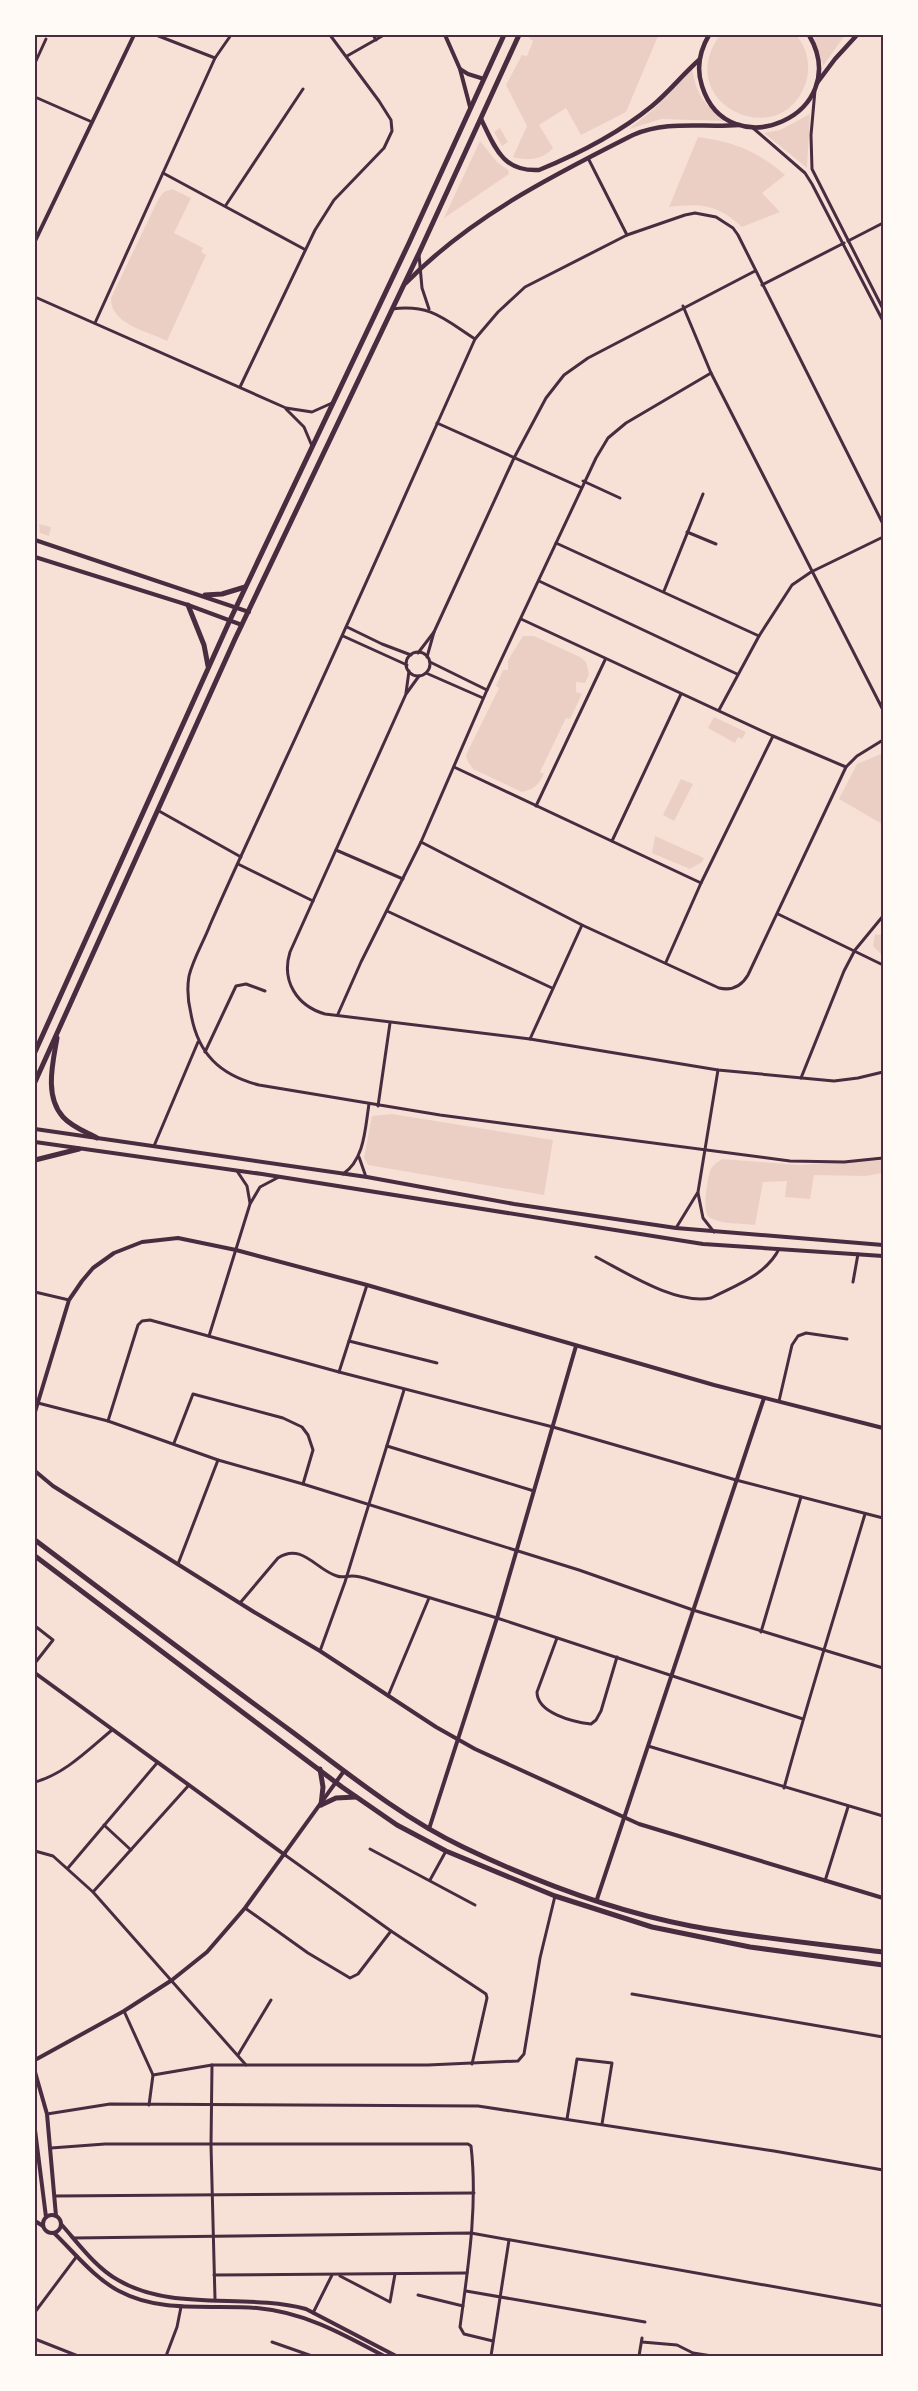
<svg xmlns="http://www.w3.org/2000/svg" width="918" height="2391" viewBox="0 0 918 2391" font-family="Cabin,sans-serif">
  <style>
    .green { fill: #ebcfc5 }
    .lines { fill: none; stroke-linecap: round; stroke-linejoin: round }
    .minor { stroke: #4a2c40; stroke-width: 3 }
    .tertiary { stroke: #4a2c40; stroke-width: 4 }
    .secondary { stroke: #4a2c40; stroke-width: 4.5 }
    .trunk { stroke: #4a2c40; stroke-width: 5 }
    .neatline { fill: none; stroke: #4a2c40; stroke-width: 2 }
  </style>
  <rect width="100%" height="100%" fill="#f7e1d7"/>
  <!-- green -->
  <g class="green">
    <path d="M531 35H664L658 36 626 112 581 135 566 108 539 125 553 148C543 160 527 161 513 157L527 126 506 85 522 55 527 56 533 41 529 38Z"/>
    <path d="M720 35H796C807 47 811 66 806 82 782 156 670 103 720 35Z"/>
    <path d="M813 35H845L823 66Z"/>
    <path d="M692 69C697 96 704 104 725 121L661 119 629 129 654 109Z"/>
    <path d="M810 114 807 168 764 133 780 130Z"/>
    <path d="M500 128 508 142 502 146 494 132Z"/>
    <path d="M698 137C735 142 757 151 785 175L762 193 780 212 742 227C717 204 701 203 669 207Z"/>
    <path d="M480 141 497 162 508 170 509 174 444 218Z"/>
    <path d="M172 189 191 198 174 233 203 248 201 252 206 255 167 341C147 331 110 324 111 298L159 198 164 192Z"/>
    <path d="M39 524 51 527 49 536 40 533Z"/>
    <path d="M523 636H534L580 657 586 662 589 674 585 683 576 682V692L582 694 570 719 566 718 540 772 544 774C538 785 535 789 522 792L473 769 468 762 466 755 499 688 496 686 503 670H508V660Z"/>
    <path d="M714 717 746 732 742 739 738 737 735 743 708 728Z"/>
    <path d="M881 754 883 755 882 824 839 799 857 764Z"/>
    <path d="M681 779 693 784 674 821 663 815Z"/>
    <path d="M655 836 704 858 702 862 690 869 652 853Z"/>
    <path d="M883 933V956L873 946 875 934 881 935Z"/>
    <path d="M392 1114 553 1140 544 1195 368 1165 364 1158 372 1116Z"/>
    <path d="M722 1159 799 1165 883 1160V1173L865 1176 814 1175 810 1199 785 1197 787 1181 763 1182 755 1225C742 1223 721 1225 709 1217 702 1212 707 1177 711 1169 714 1164 718 1162 722 1159Z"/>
  </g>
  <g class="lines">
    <!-- minor -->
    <g class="minor">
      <path d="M156 35 215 58"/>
      <path d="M373 35 376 40"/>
      <path d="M347 56 384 35"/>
      <path d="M35 63 46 39"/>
      <path d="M815 90 811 135 812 169 883 309"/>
      <path d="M35 97 92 122"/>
      <path d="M753 128 805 173 812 184 883 321"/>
      <path d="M588 158 627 235"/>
      <path d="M163 173 304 249"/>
      <path d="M226 205 303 89"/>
      <path d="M848 241 883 223"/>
      <path d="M419 255 422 288 429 309"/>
      <path d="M762 285 844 243"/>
      <path d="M35 297 286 408 312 412 332 403"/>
      <path d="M683 306 711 373 883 710"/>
      <path d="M392 309C431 304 444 319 475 339"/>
      <path d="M95 323 215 58 231 35"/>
      <path d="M240 387 315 230 334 200 384 148 392 131 391 120 379 101 330 35"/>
      <path d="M286 409 304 427 312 446"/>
      <path d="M437 423 580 487"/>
      <path d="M583 481 620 498"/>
      <path d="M883 524 738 235 733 228 716 217 695 213 685 215 627 235 525 287 498 312 475 339C411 482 348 625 282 767 258 820 233 872 210 925 204 941 193 959 189 976 187 988 188 1002 191 1014 198 1054 220 1075 259 1085L440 1115 790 1161 844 1162 883 1158"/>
      <path d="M687 532 716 544"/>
      <path d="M556 543 759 636"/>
      <path d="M539 581 737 674"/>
      <path d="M664 591 703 494"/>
      <path d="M521 619 773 736 846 767"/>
      <path d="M347 627 382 644 411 655"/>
      <path d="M343 636 407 665"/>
      <circle cx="418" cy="664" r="12"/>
      <path d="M418 653 434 632 514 458 546 398 564 375 588 358 755 271"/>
      <path d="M427 657 434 632"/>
      <path d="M430 662 487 690"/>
      <path d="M426 673 483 698"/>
      <path d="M419 676 406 694 290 952C281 981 297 1006 325 1014L530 1039 718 1070 834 1081 858 1078 883 1072"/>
      <path d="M406 693 409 671"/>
      <path d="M719 710 759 636 792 585 811 572 883 537"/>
      <path d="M454 767 701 883"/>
      <path d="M536 806 605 660"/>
      <path d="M159 811 241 857"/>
      <path d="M612 841 681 694"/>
      <path d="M421 842 582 925 719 988C732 991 741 987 748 975L846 767 857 756 883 740"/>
      <path d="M336 850 403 879"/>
      <path d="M238 864 313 901"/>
      <path d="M387 911 552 988"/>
      <path d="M778 914 883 965"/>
      <path d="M666 962 701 883 773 736"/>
      <path d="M338 1014 361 962 421 842 487 690 596 458 608 438 626 423 711 373"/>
      <path d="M530 1039 582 925"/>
      <path d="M205 1052 236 986 246 984 265 991"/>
      <path d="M801 1078 844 971 855 950 883 916"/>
      <path d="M378 1106 390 1023"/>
      <path d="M154 1146 198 1042"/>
      <path d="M359 1157 366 1177"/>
      <path d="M237 1171 247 1186 250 1203"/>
      <path d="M343 1174C365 1159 365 1128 369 1104"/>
      <path d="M698 1193 703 1218 714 1232"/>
      <path d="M676 1228 698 1192 718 1070"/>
      <path d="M596 1257C627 1273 676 1305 711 1298 736 1285 766 1275 779 1249"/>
      <path d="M853 1282 858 1254"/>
      <path d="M35 1292 69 1300"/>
      <path d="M209 1336 250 1204 260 1187 279 1177"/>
      <path d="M349 1341 437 1363"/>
      <path d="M339 1372 367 1285"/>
      <path d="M779 1401 792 1345 798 1336 806 1333 847 1339"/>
      <path d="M38 1403 108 1421 218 1460 303 1484 579 1570 693 1610 883 1668"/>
      <path d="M108 1421 138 1325 142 1321 150 1320 339 1372 553 1427 736 1480 883 1518"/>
      <path d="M174 1443 193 1394 283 1418 302 1427 308 1435 313 1450 303 1484"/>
      <path d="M387 1446 534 1491"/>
      <path d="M178 1564 218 1460"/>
      <path d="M240 1603 278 1558C302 1542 316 1570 337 1576 342 1578 347 1576 352 1576 359 1576 365 1578 371 1580L497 1618 803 1719"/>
      <path d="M35 1626 53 1640 35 1663"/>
      <path d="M761 1632 801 1497"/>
      <path d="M557 1638 537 1692C537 1713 573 1722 591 1724L596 1720 601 1711 617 1657"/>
      <path d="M320 1651 345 1582 404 1390"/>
      <path d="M388 1696 429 1598"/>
      <path d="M648 1746 883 1816"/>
      <path d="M35 1782C65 1774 89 1749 112 1730"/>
      <path d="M784 1788C809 1696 838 1605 865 1514"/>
      <path d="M104 1825 131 1850"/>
      <path d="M370 1849 475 1905"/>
      <path d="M35 1851 53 1856 93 1892 246 2065"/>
      <path d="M285 1855 391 1931 486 1994 487 1998 472 2064"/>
      <path d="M68 1868 157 1763"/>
      <path d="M430 1880 446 1851"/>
      <path d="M825 1881 848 1807"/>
      <path d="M93 1892 189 1785"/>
      <path d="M245 1908 308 1953 350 1978 358 1974 391 1931"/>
      <path d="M632 1994 883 2037"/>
      <path d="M124 2011 153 2075 149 2105"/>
      <path d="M238 2055 271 2000"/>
      <path d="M212 2065 211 2145 215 2299"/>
      <path d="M153 2075 212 2065H428L518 2061 524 2054 540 1958 555 1896"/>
      <path d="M47 2114 110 2104 478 2106 774 2151 883 2170"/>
      <path d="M567 2119 577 2059 612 2063 602 2124"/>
      <path d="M51 2148 105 2144H468L471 2146C478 2206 468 2268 460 2327L464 2334 493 2341"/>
      <path d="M55 2196 474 2193"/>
      <path d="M73 2238 471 2233 883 2306"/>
      <path d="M214 2275 467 2273"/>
      <path d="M340 2276 390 2302 395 2274"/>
      <path d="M466 2291 645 2322"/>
      <path d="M418 2295 463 2306"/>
      <path d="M35 2312 77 2256"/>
      <path d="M313 2313 332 2275"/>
      <path d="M35 2339 78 2356"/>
      <path d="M272 2342 312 2356"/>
      <path d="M642 2342 677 2345 693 2353 712 2356"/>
      <path d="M166 2356 177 2327 181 2307"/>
      <path d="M491 2356 509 2240"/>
      <path d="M639 2356 642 2338"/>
    </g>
    <!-- tertiary -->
    <g class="tertiary">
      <path d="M445 35 460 69 470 107"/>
      <path d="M460 69 468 74 484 79"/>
      <path d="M35 241 134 35"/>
      <path d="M35 540 249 612"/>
      <path d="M35 557 188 605 242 625"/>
      <path d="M35 1129 367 1177 514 1204 676 1228 883 1245"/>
      <path d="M35 1142 262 1174 703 1244 883 1256"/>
      <path d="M35 1412 69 1300 82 1281 93 1268 114 1253 142 1242 178 1238 236 1250 367 1285 714 1385 883 1428"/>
      <path d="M35 1471 53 1486 254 1612 320 1651 436 1727 475 1749 639 1824 883 1898"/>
      <path d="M35 1673 285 1855"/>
      <path d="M429 1829 497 1618 576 1346"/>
      <path d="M597 1899 764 1398"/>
      <path d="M35 2060 124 2011 172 1980 207 1952 245 1908 344 1771"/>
      <path d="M35 2072 47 2114 56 2216"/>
      <path d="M35 2130 46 2217"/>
      <circle cx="52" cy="2224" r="9"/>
      <path d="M35 2221 43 2226"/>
      <path d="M61 2224C78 2243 96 2268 118 2280 172 2312 245 2293 306 2309L396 2356"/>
      <path d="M54 2233C74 2252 94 2278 119 2291 162 2314 211 2304 257 2308 304 2312 343 2334 384 2356"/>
    </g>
    <!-- secondary -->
    <g class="secondary">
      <path d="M709 35C699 52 696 68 702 86 728 169 855 114 809 35"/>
      <path d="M817 83 835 59 857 35"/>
      <path d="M481 119C495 147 502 172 539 170 578 154 619 133 652 106 669 92 683 74 699 60"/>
      <path d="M406 283C470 217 552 176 633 135 668 120 702 128 739 125"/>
    </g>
    <!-- trunk -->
    <g class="trunk">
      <path d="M205 595 222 594 245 587"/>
      <path d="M188 605 204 645 208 666"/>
      <path d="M57 1038C53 1062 44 1096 63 1117 72 1127 86 1132 97 1138"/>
      <path d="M35 1052 230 620 409 243 504 35"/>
      <path d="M35 1082 235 639 419 253 519 35"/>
      <path d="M35 1160 79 1149"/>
      <path d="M35 1540C120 1604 205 1668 291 1731 346 1772 401 1817 463 1847 534 1881 614 1911 691 1926 755 1938 819 1944 883 1952"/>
      <path d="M35 1556 342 1787 397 1825 446 1851 555 1896 652 1927 750 1947 883 1965"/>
      <path d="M320 1769 323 1787 321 1805"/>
      <path d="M321 1805 336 1798 356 1797"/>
    </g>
  </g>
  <!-- border -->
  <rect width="918" height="2391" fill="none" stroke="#fffaf5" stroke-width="72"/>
  <rect x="36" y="36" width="846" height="2319" class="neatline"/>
</svg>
